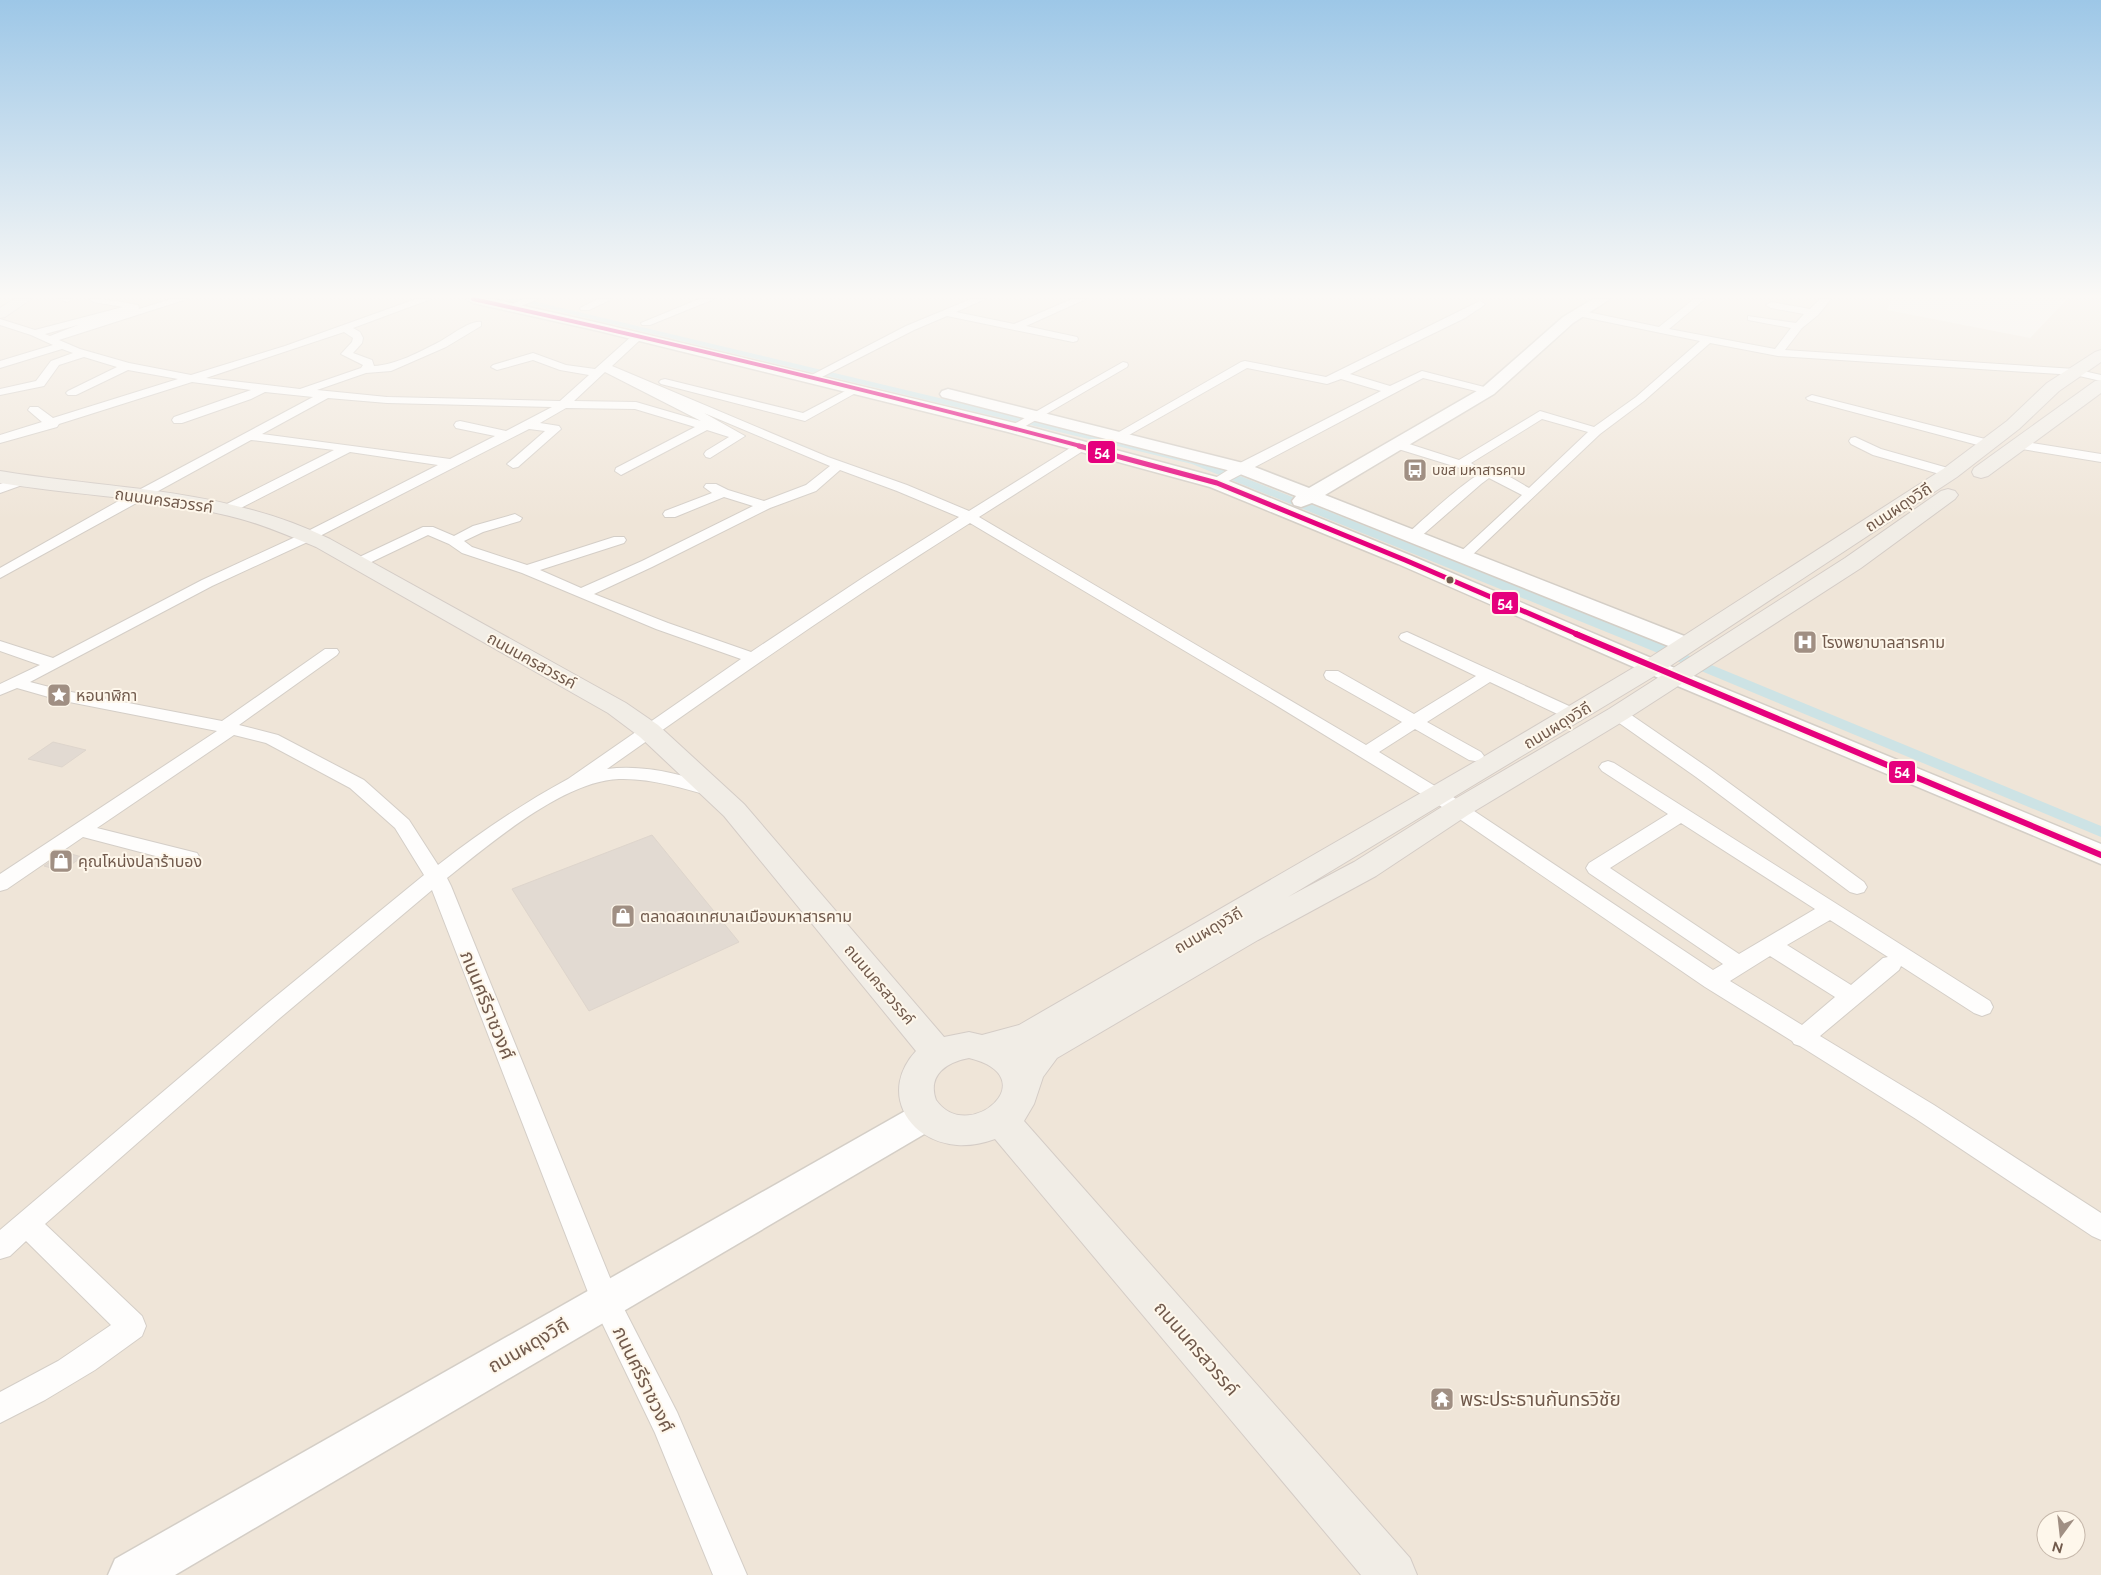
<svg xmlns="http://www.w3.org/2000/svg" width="2101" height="1575" viewBox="0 0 2101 1575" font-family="Raleway,'Noto Sans Thai',sans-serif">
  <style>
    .residential { fill: #efe5d8; fill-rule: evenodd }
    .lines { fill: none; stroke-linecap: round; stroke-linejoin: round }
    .canal { fill: #cde3e5; fill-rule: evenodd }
    .building { fill: #e2dad2; stroke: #ded5cc }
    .street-casing { stroke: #d4cec7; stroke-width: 2 }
    .secondary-casing { stroke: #d4cec6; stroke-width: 3 }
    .primary-casing { stroke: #d4ccc6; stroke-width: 2 }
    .street { fill: #fefdfc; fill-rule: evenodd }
    .secondary { fill: #fefdfc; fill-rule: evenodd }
    .primary { fill: #f1ede6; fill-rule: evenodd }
    .bus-1-far2-casing { stroke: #fef7eb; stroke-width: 6 }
    .bus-1-far1-casing { stroke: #fef7eb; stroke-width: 8 }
    .bus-1-casing { stroke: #fef7eb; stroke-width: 10 }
    .bus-1-far2 { stroke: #e5007d; stroke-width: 4 }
    .bus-1-far1 { stroke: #e5007d; stroke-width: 5 }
    .bus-1 { stroke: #e5007d; stroke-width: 6 }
    .bus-dot { fill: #715a4c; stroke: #fef7eb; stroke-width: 2 }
    .labels { text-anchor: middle; stroke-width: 4; stroke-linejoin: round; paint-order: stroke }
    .far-poi-label { font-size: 14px; fill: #715a4c; stroke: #fef7eb; text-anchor: start }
    .street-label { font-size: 16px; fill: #715a4c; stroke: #fef7eb }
    .poi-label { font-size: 16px; fill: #715a4c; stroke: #fef7eb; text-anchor: start }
    .near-street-label { font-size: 19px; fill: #715a4c; stroke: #fef7eb }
    .near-poi-label { font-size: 19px; fill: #715a4c; stroke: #fef7eb; text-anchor: start }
    .line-badge { stroke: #fef7eb; stroke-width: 2 }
    .badge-label { font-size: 14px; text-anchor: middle; font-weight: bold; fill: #fff }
  </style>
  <rect width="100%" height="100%" fill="#f6f2ea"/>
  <!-- residential -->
  <path class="residential" d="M0 299H1892L1887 310 2030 338 2067 299H2101V1575H0ZM2046 1520H2076V1550H2046Z"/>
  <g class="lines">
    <!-- canal -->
    <path class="canal" d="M508 299H524L1200 460 1651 640 2101 826V837L1641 646 1192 464Z"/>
  </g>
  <!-- building -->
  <g class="building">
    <path d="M53 742 86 750 62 767 28 759Z"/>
    <path d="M652 835 739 942 589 1011 512 889Z"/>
    <path d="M64 852 82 857 62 871 44 866Z"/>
  </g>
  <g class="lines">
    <!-- street casing -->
    <g class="street-casing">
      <g id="street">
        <path d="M59 299H72L67 302Z"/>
        <path d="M89 299C107 299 122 302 138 305L139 309 171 299H187L59 340 80 349 129 363 191 375 285 346 416 299H431L353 328 360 332 363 338 362 343 353 353 372 360 374 366C395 365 420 352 439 342 449 337 470 320 481 322V326L446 347 391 371 366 373 317 390 387 397 560 401 589 375 560 370 533 360 497 370 491 367 493 365 533 353 566 365 595 369 633 335H641L642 337 641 339 612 366 828 457 907 485 969 511 1078 443H1086L1088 446 1086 449 979 517 1366 745 1402 722 1326 679 1324 675 1326 671H1338L1414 714 1476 676 1401 640 1399 637 1401 634 1407 632 1580 711 1583 715 1580 719 1574 720 1568 719 1490 682 1427 722 1481 752 1484 756 1481 760 1475 761 1469 760 1415 729 1379 752 1453 797 1713 970 1723 964 1589 873 1586 868 1589 863 1668 814 1602 771 1599 767 1602 763 1608 761 1614 763 1990 1001 1993 1007 1990 1013 1982 1016 1974 1013 1901 966 1899 970 1820 1036 1934 1105 2101 1213V1240L2092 1236 1916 1119 1800 1046 1794 1044 1792 1041 1705 987 1439 805 1269 701 970 523C846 601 726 685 607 769 645 764 682 775 719 786L721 790 719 794 712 796C681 788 651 778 619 779 563 781 490 844 447 878L451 886 617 1295 677 1412 747 1575H713L655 1433 591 1300 432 890 280 1018 45 1224 142 1316 146 1326 142 1336 95 1370 45 1400 0 1423V1392L58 1361 111 1325 26 1241 10 1256 0 1259V1230L264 1006 424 875 395 828 350 788 266 743 234 735 97 828 197 853 200 858 197 863 190 865 83 837 7 889 0 891V874L217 731 59 700 17 688 0 695V684L40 665 0 651V641L53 658 202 580 304 533 438 465 350 452 233 512H223L221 509 223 506 334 450 251 440 0 578V568L122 499 313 397 265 392 251 399 182 423H174L172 420 174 417 251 390 192 382 59 424 57 427 0 443V435L42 422 28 410 30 407H38L53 418 178 379 128 370 76 395H68L66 393 68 391 117 367 84 357 59 365 44 386 0 395V389L36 381 51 361 73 353 62 349 0 368V361L53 345 31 335 0 325V319L35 330 123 307 94 302ZM78 325 50 336 45 334ZM344 332 353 338 352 342 341 354 363 365 361 368 300 389 206 378ZM605 372 701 421 636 402 574 401ZM328 398 387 403 552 407 506 431 460 421 456 422 454 425 456 428 495 436 450 459 262 434ZM566 408 635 409 695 427 616 468 615 471 621 475 707 430 729 437 706 451 704 454 706 457 710 458 745 436 704 413 830 466 806 485 764 501 728 490 716 484H706L704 487 712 493 665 511 663 514 665 517H675L724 497 753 506 642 561 581 588 540 570 624 543 626 540 624 537H614L527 565 472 547 464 541 483 532 520 521 522 518 515 514 473 526 454 536 433 527H423L353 560 351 563 353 566H363L428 535 449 544 462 553 522 573 656 629 741 659 568 779C522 804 479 833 438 865L409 820 364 780 278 735 239 725 337 655 339 652 337 649H325L222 721 61 690 30 682 212 586 314 539 529 429 545 431 507 464 513 468 518 467 561 429 559 426 540 423ZM840 470 897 491 959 517 867 575 751 652 668 623 594 594 652 567 770 508 816 491ZM1681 823 1815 909 1739 954 1610 868ZM1830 920 1888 957 1883 958 1851 985 1787 945ZM1770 956 1835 997 1802 1025 1730 981Z"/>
        <path d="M523 299H538L511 310 506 307Z"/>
        <path d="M598 299H612L589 310H581L580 308Z"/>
        <path d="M699 299H714L650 325H642L641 323Z"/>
        <path d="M971 299H985L956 312 1014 324 1072 299H1086L1026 326 1077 337 1078 339 1077 341 1073 342 947 316 914 330 814 381H806L804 379 906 326Z"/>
        <path d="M1694 299H1705L1669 329 1775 349 1791 328 1748 320V316L1796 323 1804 314 1771 308 1766 305 1771 302 1810 309 1820 299H1831L1818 315 1802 328 1785 350 2075 369 2101 375V381L2075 375 1778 356 1710 343 1644 401 1600 434 1468 559H1458L1456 556 1522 495 1489 478 1481 484 1418 539H1408L1406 536 1408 533C1421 522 1477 468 1491 470 1503 471 1518 482 1529 488L1588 432 1542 419 1471 463 1479 468 1473 472 1395 448 1393 445 1395 442H1403L1459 460 1540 411 1594 427 1636 397 1700 341 1578 316 1574 315V311L1578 310 1659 327Z"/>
        <path d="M1480 301 1485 304 1483 306 1465 318 1350 374 1390 386 1422 371 1492 389 1494 391 1492 393 1488 394 1423 378 1217 487 1210 483 1212 480 1236 465 1381 391 1341 379 1327 384 1247 368 1122 439 1118 440 1112 436 1241 362 1245 361 1326 377Z"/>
        <path d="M1123 362 1127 363 1128 365 1127 367 1017 431H1009L1007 428Z"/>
        <path d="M665 379 803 413 851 388H859L861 390 805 421 661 384 659 382 661 380Z"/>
        <path d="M1812 395 1993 441 1995 444 1989 448 1808 400 1806 398Z"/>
        <path d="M1855 437 1881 449 1955 470 1956 473 1950 477 1873 455 1851 444 1849 441 1851 438Z"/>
        <path d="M2020 441 2101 454V462L2016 448 2014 445 2016 442Z"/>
        <path d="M20 477 25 478 27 481 25 484 0 493V484Z"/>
        <path d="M1618 709 1624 710 1710 769 1864 882 1867 887 1864 892 1857 894 1850 892 1696 777 1612 718 1609 714 1612 710Z"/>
      </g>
    </g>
    <!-- secondary casing -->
    <g class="secondary-casing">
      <g id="secondary">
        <path d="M466 299H493L599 323 1019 424 1224 479 1412 556 1677 669 2101 844V864L1661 679 1398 564 1210 487 1008 432 599 331 473 303Z"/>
        <path d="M1593 299H1610L1573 323 1494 394 1325 495 1692 639 1695 644 1692 649 1684 651 1676 649 1312 503 1301 507 1294 505 1292 501 1296 496 1235 472 942 397 940 394 942 391 948 389 1247 464 1309 488 1482 388 1563 317Z"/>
        <path d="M926 1102 938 1106 943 1116 938 1126 175 1575H108L115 1559 914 1106Z"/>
      </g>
    </g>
    <!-- primary casing -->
    <g class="primary-casing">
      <g id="primary">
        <path d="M14 299H31L5 317 0 318V308Z"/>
        <path d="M2101 350V362L2059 391 2019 429 1957 477 1661 672 1288 897 1354 862 1448 803 1609 709 1845 558 1941 491 1948 489 1955 491 1958 495 1955 499 1861 568 1627 719 1468 815 1376 876 1258 940 1057 1058 1043 1077 1034 1104 1024 1121 1410 1558 1417 1575H1361L995 1139C984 1143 969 1146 957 1145 907 1141 879 1091 916 1051L724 816 640 737 608 713 316 547C291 537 267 526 241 519 163 498 80 496 0 483V471C83 485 170 487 252 510 279 517 305 527 330 539L626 703 658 725 744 804 944 1037 969 1032 982 1035 1019 1025 1478 760 1643 662 1943 469 2007 421 2047 383 2095 352ZM969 1058C1048 1077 968 1146 936 1100 927 1075 947 1062 969 1058Z"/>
        <path d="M2101 380V393L1988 476 1981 478 1974 476 1972 472 1974 468 2095 381Z"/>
      </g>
    </g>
    <!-- street -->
    <use href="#street" class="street"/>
    <!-- secondary -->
    <use href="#secondary" class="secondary"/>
    <!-- primary -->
    <use href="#primary" class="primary"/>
    <!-- bus-1-far2 casing -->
    <g class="bus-1-far2-casing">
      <path id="bus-1-far2" d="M473 299C677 344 882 393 1084 447"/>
    </g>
    <!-- bus-1-far1 casing -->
    <g class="bus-1-far1-casing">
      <path id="bus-1-far1" d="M1079 446 1217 483 1405 560 1579 635"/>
    </g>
    <!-- bus-1 casing -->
    <g class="bus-1-casing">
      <path id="bus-1" d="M1576 634 2101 855"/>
    </g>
    <!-- bus-1-far2 -->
    <use href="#bus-1-far2" class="bus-1-far2"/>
    <!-- bus-1-far1 -->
    <use href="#bus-1-far1" class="bus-1-far1"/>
    <!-- bus-1 -->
    <use href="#bus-1" class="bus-1"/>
  </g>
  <!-- sky -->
  <linearGradient id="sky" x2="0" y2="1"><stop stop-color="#9dc7e7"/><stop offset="0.57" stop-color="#fbf9f6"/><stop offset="1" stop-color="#fbf9f6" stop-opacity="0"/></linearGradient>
  <rect width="2101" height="520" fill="url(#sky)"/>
  <!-- icons -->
  <defs>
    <g id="bus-square" transform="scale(1.25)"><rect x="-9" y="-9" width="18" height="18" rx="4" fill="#a08f83" stroke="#fef7eb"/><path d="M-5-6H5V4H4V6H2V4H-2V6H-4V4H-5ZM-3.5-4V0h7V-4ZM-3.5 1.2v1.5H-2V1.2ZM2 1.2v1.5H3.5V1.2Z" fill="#fff"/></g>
    <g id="hospital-square" transform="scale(1.25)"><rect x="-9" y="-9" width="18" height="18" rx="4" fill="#a08f83" stroke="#fef7eb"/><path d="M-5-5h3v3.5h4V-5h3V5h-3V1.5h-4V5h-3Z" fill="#fff"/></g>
    <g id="sight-square" transform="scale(1.25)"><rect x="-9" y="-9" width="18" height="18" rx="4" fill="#a08f83" stroke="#fef7eb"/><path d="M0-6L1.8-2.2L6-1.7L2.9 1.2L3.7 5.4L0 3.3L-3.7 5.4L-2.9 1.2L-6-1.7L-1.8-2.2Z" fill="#fff"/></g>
    <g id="shop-square" transform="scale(1.25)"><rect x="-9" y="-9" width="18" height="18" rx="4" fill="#a08f83" stroke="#fef7eb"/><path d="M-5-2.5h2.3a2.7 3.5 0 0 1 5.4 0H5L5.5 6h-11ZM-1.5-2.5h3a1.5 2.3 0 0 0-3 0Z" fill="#fff"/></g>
    <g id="temple-square" transform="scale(1.25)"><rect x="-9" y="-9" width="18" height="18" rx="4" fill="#a08f83" stroke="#fef7eb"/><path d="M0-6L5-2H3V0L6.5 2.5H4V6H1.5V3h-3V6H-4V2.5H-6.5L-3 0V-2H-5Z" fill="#fff"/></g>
  </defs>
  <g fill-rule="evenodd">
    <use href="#bus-square" x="1415" y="470"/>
    <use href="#hospital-square" x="1805" y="642"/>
    <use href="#sight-square" x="59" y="695"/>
    <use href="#shop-square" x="61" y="861"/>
    <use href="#shop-square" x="623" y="916"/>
    <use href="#temple-square" x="1442" y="1399"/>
  </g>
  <!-- markers -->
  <circle class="bus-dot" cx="1450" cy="580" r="4.5"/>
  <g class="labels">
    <!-- far-poi labels -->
    <g class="far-poi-label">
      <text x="1432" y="475">บขส มหาสารคาม</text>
    </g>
    <!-- street labels -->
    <g class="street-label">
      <text transform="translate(164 500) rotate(8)" y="6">ถนนนครสวรรค์</text>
      <text transform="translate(1898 507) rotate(-33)" y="6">ถนนผดุงวิถี</text>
      <text transform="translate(532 660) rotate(29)" y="6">ถนนนครสวรรค์</text>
      <text transform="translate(1557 725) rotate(-31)" y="6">ถนนผดุงวิถี</text>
      <text transform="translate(1208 930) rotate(-30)" y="6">ถนนผดุงวิถี</text>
      <text transform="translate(880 984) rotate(50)" y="6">ถนนนครสวรรค์</text>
    </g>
    <!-- poi labels -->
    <g class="poi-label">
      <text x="1822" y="648">โรงพยาบาลสารคาม</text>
      <text x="76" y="701">หอนาฬิกา</text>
      <text x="78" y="867">คุณโหน่งปลาร้าบอง</text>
      <text x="640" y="922">ตลาดสดเทศบาลเมืองมหาสารคาม</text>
    </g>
    <!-- near-street labels -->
    <g class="near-street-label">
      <text transform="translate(488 1005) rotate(68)" y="7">ภนนศรีราชวงศ์</text>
      <text transform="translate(528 1345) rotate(-30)" y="7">ถนนผดุงวิถี</text>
      <text transform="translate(1197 1348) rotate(49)" y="7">ถนนนครสวรรค์</text>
      <text transform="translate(644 1379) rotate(64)" y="7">ภนนศรีราชวงศ์</text>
    </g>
    <!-- near-poi labels -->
    <g class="near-poi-label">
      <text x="1460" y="1406">พระประธานกันทรวิชัย</text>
    </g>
  </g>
  <g class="line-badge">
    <rect x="1087" y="440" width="29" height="24" rx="5" fill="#e5007d"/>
    <rect x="1491" y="591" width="28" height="24" rx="5" fill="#e5007d"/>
    <rect x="1888" y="760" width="28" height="24" rx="5" fill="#e5007d"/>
  </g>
  <g class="badge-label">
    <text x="1102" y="457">54</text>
    <text x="1505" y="608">54</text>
    <text x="1902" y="776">54</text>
  </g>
  <!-- north arrow -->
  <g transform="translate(2061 1535) rotate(195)"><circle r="24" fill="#fef7eb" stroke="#c6b8ab"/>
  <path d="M0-4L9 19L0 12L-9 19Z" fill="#a08f83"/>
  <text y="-8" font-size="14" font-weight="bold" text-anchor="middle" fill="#715a4c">N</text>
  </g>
</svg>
